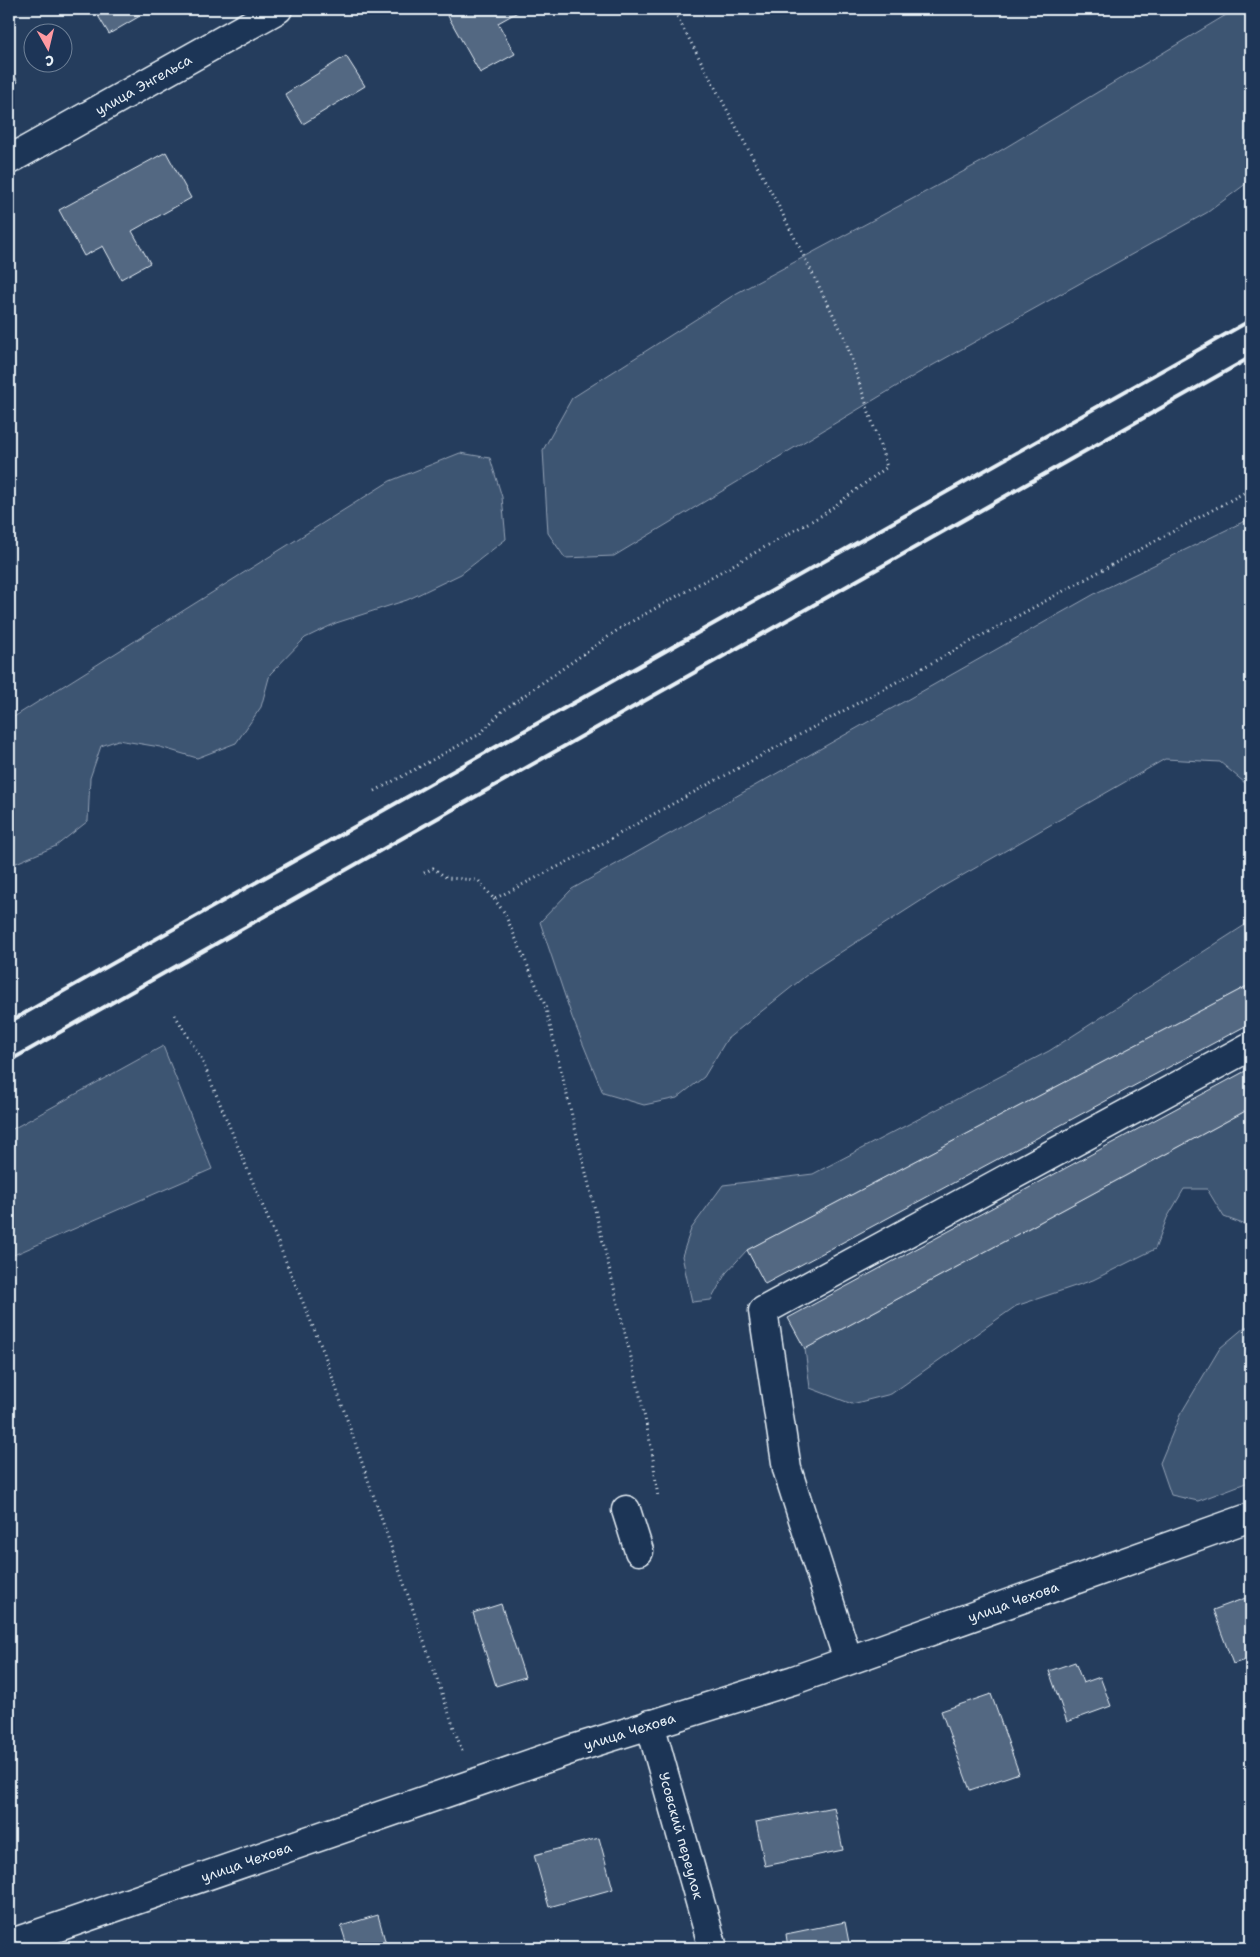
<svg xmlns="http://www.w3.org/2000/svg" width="1260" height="1957" viewBox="0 0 1260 1957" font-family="'Shantell Sans',sans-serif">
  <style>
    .green { fill: #3e5472; stroke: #93a2b5 }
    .building { fill: #536782; stroke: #e8f1f8 }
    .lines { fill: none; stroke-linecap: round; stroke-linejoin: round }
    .minor-casing { stroke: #e8f1f8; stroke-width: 31 }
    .path { stroke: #e8f1f8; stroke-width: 3; stroke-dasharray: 1 4; stroke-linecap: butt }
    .minor { stroke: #1d3557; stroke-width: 28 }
    .rail { stroke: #e8f1f8; stroke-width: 4 }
    .labels { text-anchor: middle; stroke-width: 4.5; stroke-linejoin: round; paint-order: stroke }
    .street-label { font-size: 14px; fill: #e8f1f8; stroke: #1d3557 }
  </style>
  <rect width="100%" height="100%" fill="#253d5d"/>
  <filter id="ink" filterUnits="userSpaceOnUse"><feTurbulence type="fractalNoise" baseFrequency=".02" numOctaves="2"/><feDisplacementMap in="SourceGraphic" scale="10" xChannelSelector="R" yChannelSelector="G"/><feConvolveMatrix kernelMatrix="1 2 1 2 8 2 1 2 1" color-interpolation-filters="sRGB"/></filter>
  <g filter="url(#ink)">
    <!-- green -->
    <g class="green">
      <path d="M1236 9H1251V180L1208 212 917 374 614 556 565 558 548 533 543 450 572 398 737 293 983 161Z"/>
      <path d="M460 453 490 458 502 497 506 539 461 574 407 600 336 623 305 638 270 674 261 707 236 743 197 758 160 747 118 740 101 746 90 778 88 821 56 846 9 866V720L390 481Z"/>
      <path d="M1251 518V788L1220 762 1165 759 944 886 813 970 727 1039 704 1077 677 1098 644 1105 603 1093 572 1017 540 922 572 889 1098 592Z"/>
      <path d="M1251 910V984L747 1250 726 1273 711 1300 692 1302 682 1256 691 1229 723 1185 813 1174 1049 1051 1245 925Z"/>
      <path d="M163 1046 212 1169 9 1257V1131Z"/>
      <path d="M1251 1108V1227L1224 1217 1207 1189H1184L1167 1218 1155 1249 1093 1280 1016 1306 891 1394 852 1404 810 1388 805 1349Z"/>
      <path d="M1245 1327H1251V1481L1198 1501 1171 1495 1160 1463 1180 1415 1220 1348Z"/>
    </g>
    <!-- building -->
    <g class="building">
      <path d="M94 9H152L109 34Z"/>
      <path d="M444 9H523L498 23 515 54 480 73Z"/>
      <path d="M346 56 365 86 303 124 285 94Z"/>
      <path d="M9 65 18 82 9 87Z"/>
      <path d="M166 152 191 198 132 231 150 263 121 279 103 246 84 256 59 210Z"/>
      <path d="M1251 984V1023L765 1284 747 1250Z"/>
      <path d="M1251 1068V1108L805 1349 788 1318Z"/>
      <path d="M1251 1596V1658L1233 1664 1213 1610Z"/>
      <path d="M501 1604 525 1677 496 1686 473 1613Z"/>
      <path d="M1075 1662 1083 1683 1100 1677 1111 1706 1067 1722 1049 1671Z"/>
      <path d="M991 1694 1019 1773 970 1790 941 1711Z"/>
      <path d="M834 1807 843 1850 765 1866 756 1822Z"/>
      <path d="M599 1838 613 1889 549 1907 534 1855Z"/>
      <path d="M378 1915 387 1948H348L341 1926Z"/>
      <path d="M845 1922 850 1948H788L786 1934Z"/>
    </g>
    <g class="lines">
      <!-- minor casing -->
      <g class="minor-casing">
        <g id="minor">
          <path id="s1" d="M9 160 278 9"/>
          <path d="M626 1510 639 1551"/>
          <path d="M848 1660 787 1469 763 1311 1251 1046"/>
          <path id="s2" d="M650 1724 713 1948"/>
          <path id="s3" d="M9 1944 576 1748 794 1680 1251 1517"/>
        </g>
      </g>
      <!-- path -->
      <g class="path">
        <path d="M375 791 480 734 502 711 622 627 824 514 887 467 844 336 778 205 673 9"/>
        <path d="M424 873 433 868 447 878 478 880 494 899 591 850 654 814 1251 489"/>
        <path d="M494 899 504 912 545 1005 638 1386 652 1451 658 1498"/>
        <path d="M175 1015 201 1058 324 1353 463 1754"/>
      </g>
      <!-- minor -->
      <use href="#minor" class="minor"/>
      <!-- rail -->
      <g class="rail">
        <path d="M9 1022 1251 320"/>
        <path d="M9 1061 1251 357"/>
      </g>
    </g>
  </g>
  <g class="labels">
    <!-- street labels -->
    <g class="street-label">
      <text dy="5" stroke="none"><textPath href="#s1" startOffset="154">улица Энгельса</textPath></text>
      <text dy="5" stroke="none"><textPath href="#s3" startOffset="1061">улица Чехова</textPath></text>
      <text dy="5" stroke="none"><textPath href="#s3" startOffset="656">улица Чехова</textPath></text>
      <text dy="5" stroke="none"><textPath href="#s2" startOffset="116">Усовский переулок</textPath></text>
      <text dy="5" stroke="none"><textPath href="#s3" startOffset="251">улица Чехова</textPath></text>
    </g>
  </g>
  <!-- margin -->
  <rect width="1260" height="1957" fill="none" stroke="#1d3557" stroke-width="30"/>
  <rect x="15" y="15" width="1230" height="1927" fill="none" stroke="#e8f1f8" stroke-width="2" filter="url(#ink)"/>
  <!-- north arrow -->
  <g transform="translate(48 48) rotate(172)"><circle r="24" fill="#1d3557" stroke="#6e8097"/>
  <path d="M0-4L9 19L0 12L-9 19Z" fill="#ff9aa2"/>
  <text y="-8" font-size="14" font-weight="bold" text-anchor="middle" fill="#e8f1f8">С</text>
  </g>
</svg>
